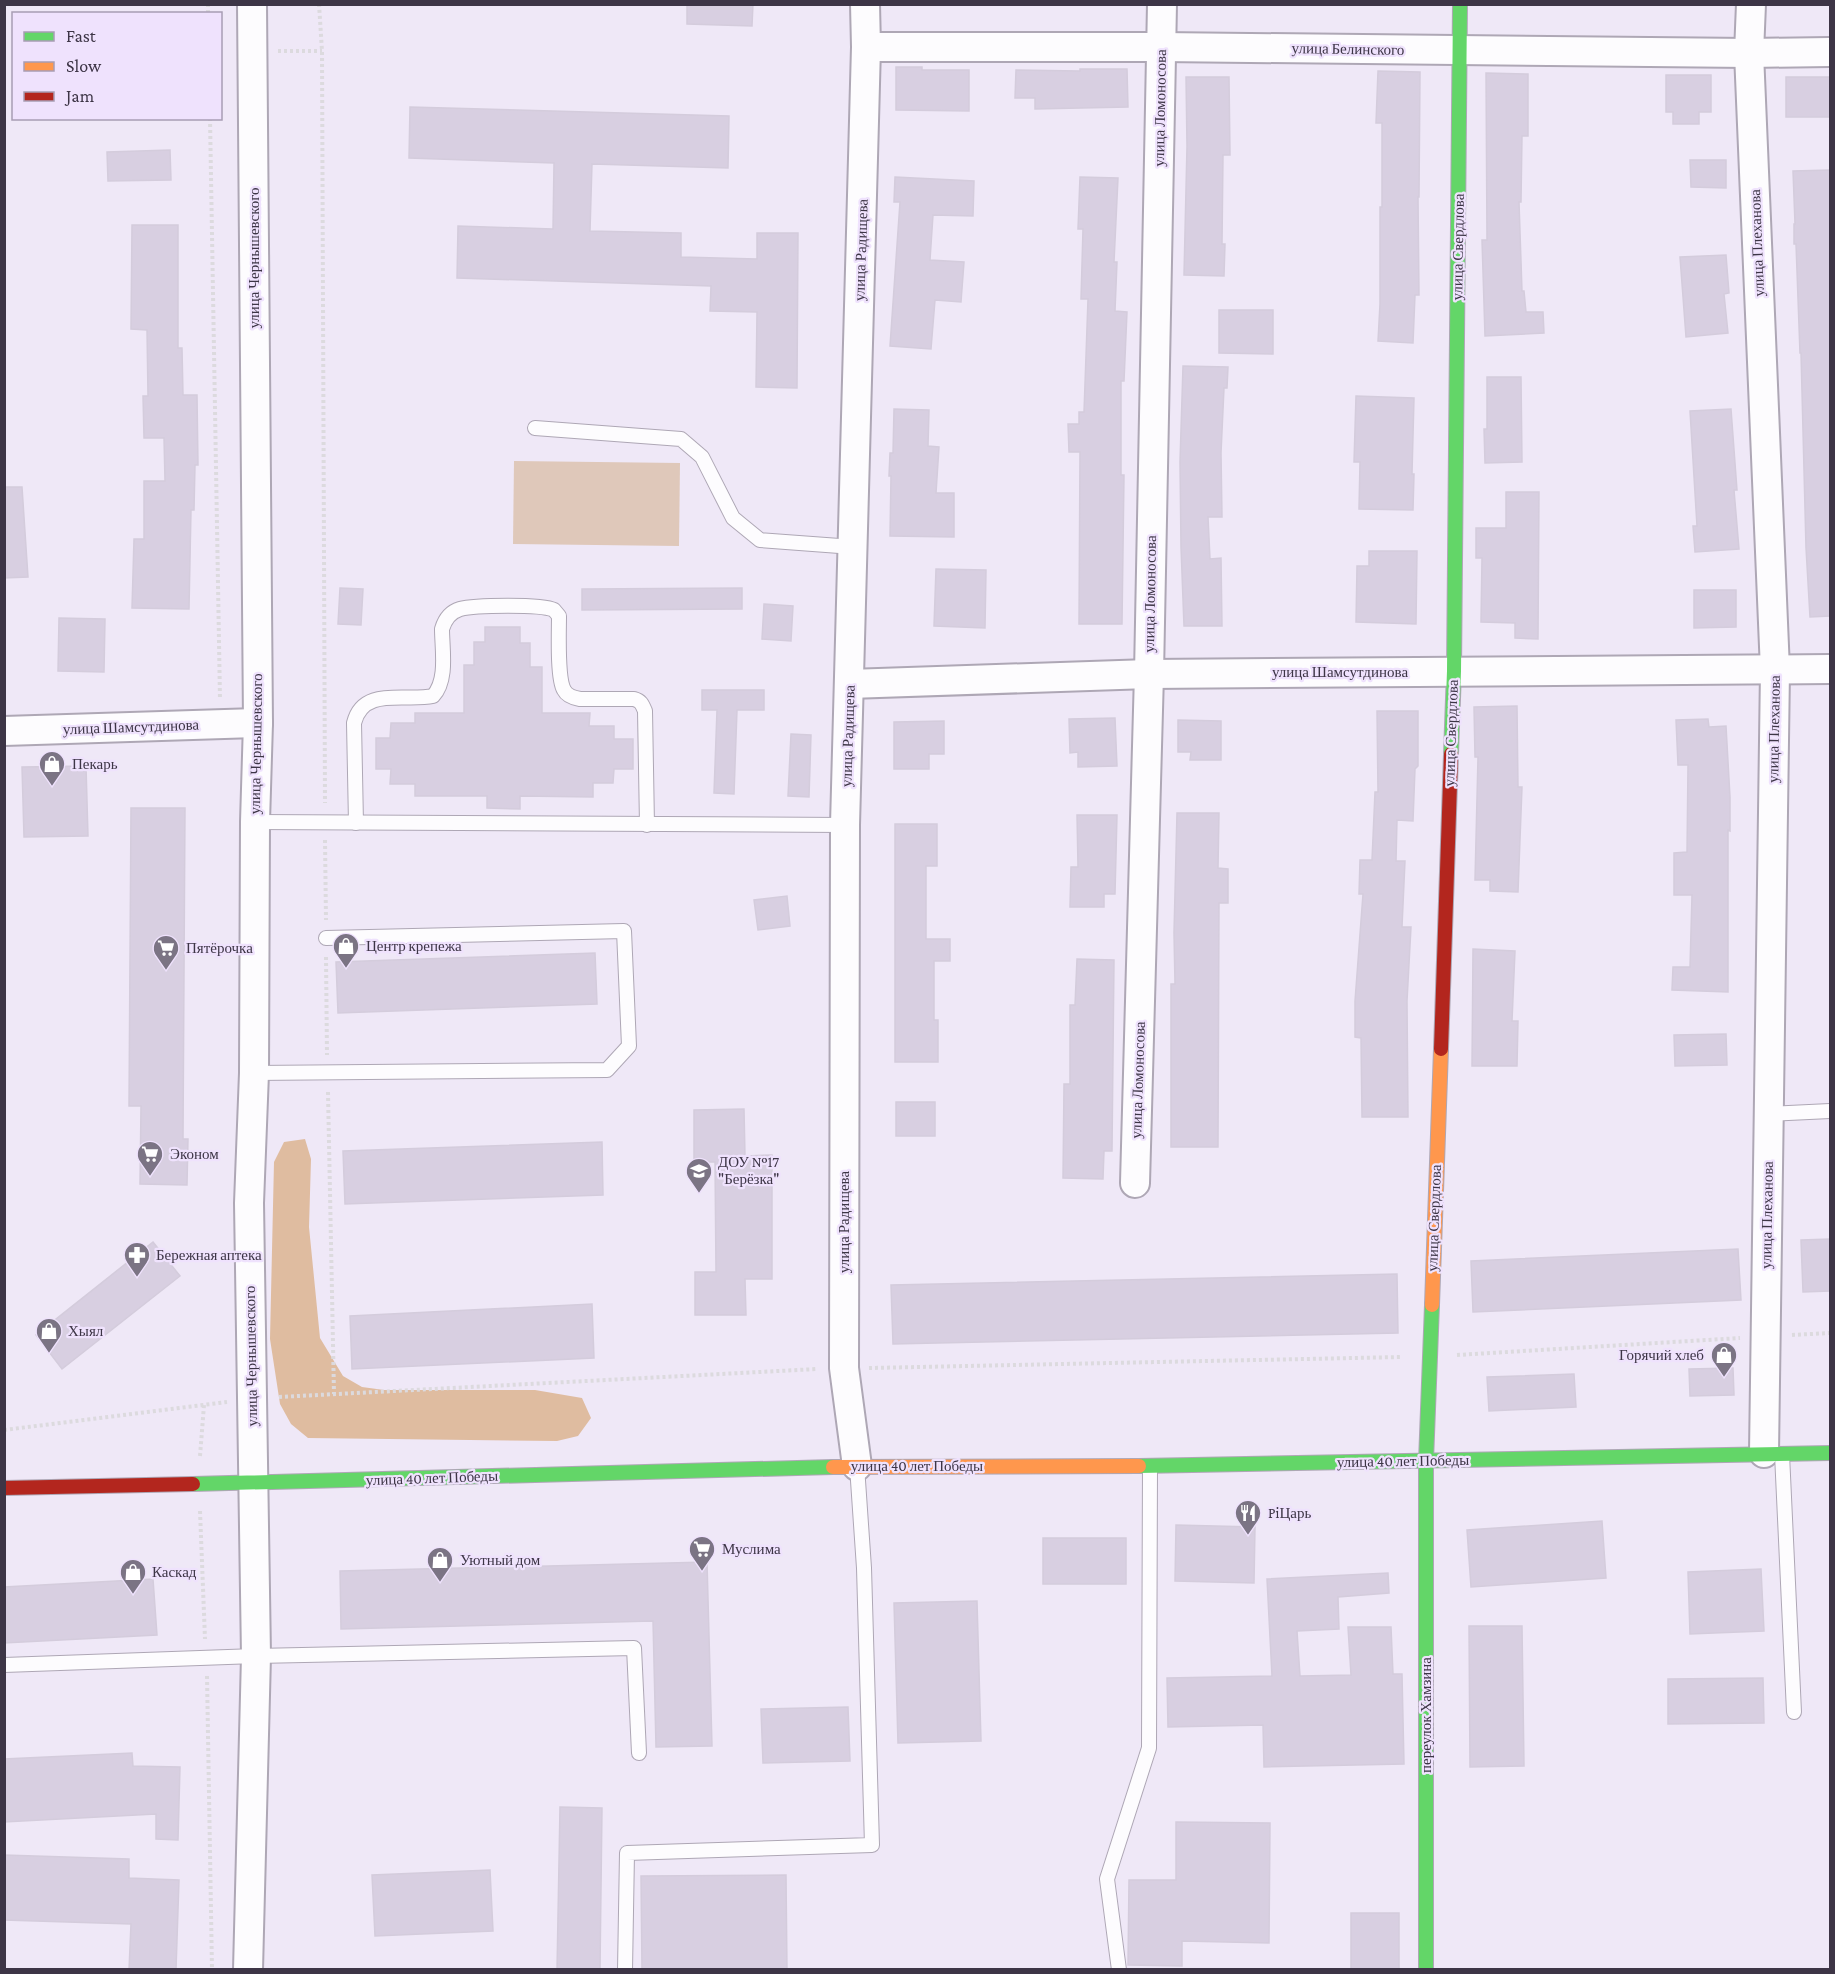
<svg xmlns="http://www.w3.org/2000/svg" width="1835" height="1974" viewBox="0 0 1835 1974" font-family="'Crimson Pro',serif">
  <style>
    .green { fill: #dfc8ba }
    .forest { fill: #dfbca0 }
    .building { fill: #d8cfe1; stroke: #d4ccdc; stroke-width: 1.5 }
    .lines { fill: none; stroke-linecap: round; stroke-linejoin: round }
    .lane-casing { stroke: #aea7b5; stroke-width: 16 }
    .street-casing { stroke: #aea7b5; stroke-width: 32 }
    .fast-casing { stroke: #aea7b5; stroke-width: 16 }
    .slow-casing { stroke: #aea7b5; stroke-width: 16 }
    .jam-casing { stroke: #aea7b5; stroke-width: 16 }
    .path { stroke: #dcdade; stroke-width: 4; stroke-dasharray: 3 3; stroke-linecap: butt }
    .lane { stroke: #fdfcfe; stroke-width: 14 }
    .street { stroke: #fdfcfe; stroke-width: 28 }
    .fast { stroke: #63d668; stroke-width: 14 }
    .slow { stroke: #ff974d; stroke-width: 14 }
    .jam { stroke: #b3261e; stroke-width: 14 }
    .labels { text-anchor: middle; stroke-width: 4.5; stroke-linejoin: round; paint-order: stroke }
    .street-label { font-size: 15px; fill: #3d3546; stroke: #efe2fd }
    .poi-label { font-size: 15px; fill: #3d3546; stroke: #efe2fd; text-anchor: start }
  </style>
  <rect width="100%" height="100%" fill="#efe8f7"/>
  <!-- green -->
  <path class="green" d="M514 461 680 463 679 546 513 544Z"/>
  <!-- forest -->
  <path class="forest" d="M305 1139 311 1159 309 1227 320 1338 343 1376 362 1387 384 1390H535L582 1398 591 1418 578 1436 557 1441 308 1438 291 1424 280 1404 270 1339 274 1162 284 1142Z"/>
  <!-- building -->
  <g class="building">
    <path d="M687 4H753L752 26 687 24Z"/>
    <path d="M896 67H922V70H969V111L896 110Z"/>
    <path d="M1080 69H1127L1128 107 1035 109V98H1015L1016 70 1080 71Z"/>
    <path d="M1378 71 1420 72 1419 197H1418L1419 295H1415L1413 343 1378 341 1380 304V207H1382V123H1376Z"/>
    <path d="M1486 73 1528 74V136H1522L1521 202H1519L1522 291H1524L1526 312H1543L1544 333 1485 336 1482 240H1487Z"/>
    <path d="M1666 75H1711V112H1699V124H1673V112H1666Z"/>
    <path d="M1186 77H1229L1230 155H1223L1222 244H1225L1224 276 1184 275 1187 146Z"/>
    <rect x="1786" y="77" width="44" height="40"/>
    <path d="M410 107 729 116 728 168 592 164 590 231 681 233V257L757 259V233H798L797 388 756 387 757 312 710 311 711 286 457 278 458 226 553 229 554 163 409 158Z"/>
    <path d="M170 150 171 180 108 181 107 152Z"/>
    <path d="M1690 160H1726V188L1691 187Z"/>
    <path d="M1830 170V616L1810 617 1806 548 1801 353H1800L1796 244H1794V224H1795L1793 171Z"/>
    <path d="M895 177 974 181 973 216 933 215 930 260 964 262 961 302 935 300 931 349 890 346 900 202H894Z"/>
    <path d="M1080 177 1118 178 1114 262H1117L1115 311 1127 312 1124 381H1121V475H1124L1122 624H1079L1080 452H1069L1068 424H1079V412H1084L1088 299H1081L1083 229H1078Z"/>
    <path d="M132 225H178V348H182L183 395H197L198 465H195L194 510H191L189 609 132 608 134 539H144V481H165L164 438H144L143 396H148L147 330 131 329Z"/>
    <path d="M1726 255 1729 293 1724 294 1728 333 1686 337 1680 257Z"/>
    <path d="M1219 310H1273V354L1219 353Z"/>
    <path d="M1183 366 1228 367 1227 388H1224L1221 453 1222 517H1208L1210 559 1221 558 1222 626H1184L1181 547 1180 462Z"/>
    <path d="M1487 377H1521L1522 462 1485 463 1484 429H1487Z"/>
    <path d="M1356 396 1414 398 1412 474H1414L1413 510 1359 509 1360 462H1354Z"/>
    <path d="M894 409 929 410 928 446 939 447 936 493H954V537L890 536 891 476H889L890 453H893Z"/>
    <path d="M1731 409 1737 490H1734L1739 549 1695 552 1693 526H1697L1690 411Z"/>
    <path d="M4 487H22L28 577 4 578Z"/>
    <path d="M1506 492H1539L1538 639 1515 638V623L1481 622 1482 558H1476V528H1506Z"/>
    <path d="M1369 551H1417L1416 624 1356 622 1357 566H1369Z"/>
    <path d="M936 569 986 570 985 628 934 626Z"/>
    <path d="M340 588 363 589 361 625 338 624Z"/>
    <path d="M742 588V609L582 610V589Z"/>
    <path d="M1694 590H1736V627L1694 628Z"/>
    <path d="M764 604 793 606 791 641 762 639Z"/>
    <path d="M59 618 105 619 104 672 58 671Z"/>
    <path d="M485 627H520V643H530V667H542V713H590L589 726H614V739H633V769H614L613 783H593V797L520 796V809L487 808V796H415V784H390L391 769H376V738H390L391 723H415V713H464V665H474V642H485Z"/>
    <path d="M702 690H764V710H737L734 794 714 793 717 710H702Z"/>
    <path d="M1517 706 1518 787H1522L1518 892 1490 891V880H1475L1478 757H1475L1474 707Z"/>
    <path d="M1377 711H1418V766L1415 769 1413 821 1397 820 1396 861H1405L1402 927H1411L1407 1001 1408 1117H1362L1361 1038 1355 1037V1001L1363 894H1359L1360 860H1372L1375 792H1378Z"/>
    <path d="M1115 718 1117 766 1078 767V752L1070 753 1069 719Z"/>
    <path d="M1708 719 1709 727 1726 726 1730 797V831L1728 830V992L1672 990 1673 967H1690L1692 895H1674V853L1687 852 1688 765H1678L1676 720Z"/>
    <path d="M1178 720 1221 721V760H1190L1191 752H1178Z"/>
    <path d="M944 721V754H929V769H894V722Z"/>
    <path d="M791 734 811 735 809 797 788 796Z"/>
    <path d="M86 766 88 836 24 837 22 767Z"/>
    <path d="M131 808H185L183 1139H188L187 1185 140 1184 141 1106H129Z"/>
    <path d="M1177 813H1219L1218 868 1228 869V903H1219L1218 1147H1171V984H1175L1174 933Z"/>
    <path d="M1077 815H1117L1115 894H1104V907H1070L1071 867H1078Z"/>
    <path d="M895 824H937V866H926V939H950V961H934V1020H938V1062H895Z"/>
    <path d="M787 896 790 926 758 930 754 900Z"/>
    <path d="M1473 949 1515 951 1512 1021H1518L1517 1066H1472Z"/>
    <path d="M595 953 597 1004 338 1013 336 962Z"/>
    <path d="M1077 959 1114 960 1112 1151H1104L1103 1179 1063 1178 1064 1084H1070V1005H1075Z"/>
    <path d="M1726 1034 1727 1065 1675 1066 1674 1035Z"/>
    <rect x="896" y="1102" width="39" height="34"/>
    <path d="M744 1109 745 1156 772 1155V1279H745L746 1315H695V1272H716L715 1162H694V1110Z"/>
    <path d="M602 1142 603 1195 345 1204 343 1151Z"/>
    <path d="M1830 1239V1291L1803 1292 1801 1240Z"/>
    <path d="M153 1242 180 1276 62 1369 36 1335Z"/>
    <path d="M1738 1249 1741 1300 1473 1312 1471 1261Z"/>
    <path d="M1397 1274 1398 1333 893 1344 891 1285Z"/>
    <path d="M592 1304 594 1358 352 1369 350 1316Z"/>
    <path d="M1733 1368 1734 1395 1690 1396 1689 1369Z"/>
    <path d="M1574 1374 1576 1407 1489 1411 1487 1377Z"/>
    <path d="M1602 1521 1606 1578 1471 1587 1467 1530Z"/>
    <path d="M1176 1525 1255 1527 1254 1583 1175 1581Z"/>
    <rect x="1043" y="1538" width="83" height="46"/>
    <path d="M707 1562 712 1746 656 1747 653 1621 341 1629 340 1571Z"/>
    <path d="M1761 1569 1764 1631 1690 1634 1688 1572Z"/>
    <path d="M1388 1573 1389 1593 1338 1597 1339 1629 1297 1631 1300 1676 1351 1675 1348 1627H1391L1393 1674H1402L1404 1764 1264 1767 1263 1725 1168 1727 1167 1678 1272 1676 1267 1579Z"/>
    <path d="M153 1579 157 1635 4 1643V1587Z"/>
    <path d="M977 1601 981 1741 898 1743 894 1603Z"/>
    <path d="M1469 1626H1522L1524 1766 1470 1767Z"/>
    <path d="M1763 1678 1764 1723 1668 1724V1679Z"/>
    <path d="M848 1707 850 1761 763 1763 761 1709Z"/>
    <path d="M132 1753 133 1766 180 1767 178 1840 156 1839V1814L4 1822V1759Z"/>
    <path d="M560 1807 602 1808 600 1970H557Z"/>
    <path d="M1176 1822 1270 1823 1269 1943 1182 1941V1966L1128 1965 1129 1880H1176Z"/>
    <path d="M4 1855 129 1859V1878L179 1880 176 1970H129L131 1924 4 1920Z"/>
    <path d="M490 1870 493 1931 375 1936 372 1875Z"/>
    <path d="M786 1875 787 1970H642L641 1876Z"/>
    <rect x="1351" y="1913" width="48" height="57"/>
  </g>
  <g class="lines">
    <!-- lane casing -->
    <g class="lane-casing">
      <g id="lane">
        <path d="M535 428 681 439 702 457 733 518 760 540 853 547"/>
        <path d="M255 822 845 825"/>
        <path d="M356 823 354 723C363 686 405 702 433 696 448 680 442 649 442 629 445 619 450 612 460 609 474 605 542 604 554 610L559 616C559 632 557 678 564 690 567 696 574 698 580 699H634C641 701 642 704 645 711L647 825"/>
        <path d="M254 1073 607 1070 629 1046 624 931 326 938"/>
        <path d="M1769 1114 1830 1111"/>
        <path d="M1782 1454 1794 1712"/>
        <path d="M4 1665 256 1656 634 1648 639 1753"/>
        <path d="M625 1970 627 1853 872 1845 864 1568 857 1466"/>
        <path d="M1119 1970 1107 1879 1149 1748 1150 1466"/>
      </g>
    </g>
    <!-- street casing -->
    <g class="street-casing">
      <g id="street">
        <path d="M1751 4 1749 53 1775 670 1764 1453"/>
        <path d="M866 47H1161L1749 53 1830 52"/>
        <path d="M849 684 1149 674 1830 669"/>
        <path d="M4 731 258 723"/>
        <path d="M1135 1183 1149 674 1162 4"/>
        <path d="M857 1466 844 1368 845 825 866 47 865 4"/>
        <path d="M248 1970 256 1656 249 1203 254 1073 255 822 258 723 252 4"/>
      </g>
    </g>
    <!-- fast casing -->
    <g class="fast-casing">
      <g id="fast">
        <path d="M1451 754 1454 671 1460 4"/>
        <path d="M1139 1466 1830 1453"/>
        <path d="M193 1484 833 1467"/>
        <path d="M1426 1970V1461L1432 1305"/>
      </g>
    </g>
    <!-- slow casing -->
    <g class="slow-casing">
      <g id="slow">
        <path d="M1432 1305 1441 1049"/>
        <path d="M833 1467 1139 1466"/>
      </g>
    </g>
    <!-- jam casing -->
    <g class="jam-casing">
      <g id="jam">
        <path d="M1441 1049 1451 754"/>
        <path d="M4 1488 193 1484"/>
      </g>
    </g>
    <!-- path -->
    <g class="path">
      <path d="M208 4V14"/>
      <path d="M319 4 322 51 325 803"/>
      <path d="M278 51H322"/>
      <path d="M210 118 220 700"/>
      <path d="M325 840 326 920"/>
      <path d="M326 957 327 1055"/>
      <path d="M328 1092 334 1394"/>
      <path d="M1792 1335 1830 1333"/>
      <path d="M1457 1355 1740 1338"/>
      <path d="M869 1368 1401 1357"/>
      <path d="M279 1397 817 1369"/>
      <path d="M4 1430 227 1402"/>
      <path d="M200 1456 204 1405"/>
      <path d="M200 1511 205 1639"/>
      <path d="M207 1676 212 1970"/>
    </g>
    <!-- lane -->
    <use href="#lane" class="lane"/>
    <!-- street -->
    <use href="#street" class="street"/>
    <!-- fast -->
    <use href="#fast" class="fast"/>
    <!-- slow -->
    <use href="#slow" class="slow"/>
    <!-- jam -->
    <use href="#jam" class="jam"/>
  </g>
  <!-- icons -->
  <defs>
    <g id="shop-pin" transform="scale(1.35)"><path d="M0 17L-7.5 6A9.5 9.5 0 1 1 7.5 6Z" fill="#7b7484" stroke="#efe2fd"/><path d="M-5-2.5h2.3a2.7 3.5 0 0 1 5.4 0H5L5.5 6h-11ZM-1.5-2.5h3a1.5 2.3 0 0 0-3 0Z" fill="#fff"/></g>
    <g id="supermarket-pin" transform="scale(1.35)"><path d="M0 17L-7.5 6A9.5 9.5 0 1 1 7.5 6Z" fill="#7b7484" stroke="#efe2fd"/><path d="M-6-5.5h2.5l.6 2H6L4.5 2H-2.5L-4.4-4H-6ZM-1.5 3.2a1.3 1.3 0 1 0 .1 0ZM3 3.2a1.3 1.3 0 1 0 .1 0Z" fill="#fff"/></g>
    <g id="school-pin" transform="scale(1.35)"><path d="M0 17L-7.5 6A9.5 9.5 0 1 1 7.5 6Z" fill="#7b7484" stroke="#efe2fd"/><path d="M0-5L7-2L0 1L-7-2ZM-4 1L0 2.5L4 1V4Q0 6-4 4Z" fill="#fff"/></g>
    <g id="pharmacy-pin" transform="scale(1.35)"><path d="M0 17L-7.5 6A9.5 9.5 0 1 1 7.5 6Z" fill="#7b7484" stroke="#efe2fd"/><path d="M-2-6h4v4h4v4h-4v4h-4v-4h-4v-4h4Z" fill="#fff"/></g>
    <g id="restaurant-pin" transform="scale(1.35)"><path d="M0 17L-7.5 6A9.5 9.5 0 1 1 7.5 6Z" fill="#7b7484" stroke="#efe2fd"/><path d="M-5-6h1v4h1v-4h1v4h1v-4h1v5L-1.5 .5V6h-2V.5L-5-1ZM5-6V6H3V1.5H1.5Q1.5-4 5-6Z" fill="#fff"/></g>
  </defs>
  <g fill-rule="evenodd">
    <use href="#shop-pin" x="52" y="764"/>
    <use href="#shop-pin" x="346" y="946"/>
    <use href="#supermarket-pin" x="166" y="948"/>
    <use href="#supermarket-pin" x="150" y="1154"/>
    <use href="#school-pin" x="699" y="1171"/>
    <use href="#pharmacy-pin" x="137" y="1255"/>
    <use href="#shop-pin" x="49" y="1331"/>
    <use href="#shop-pin" x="1724" y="1355"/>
    <use href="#restaurant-pin" x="1248" y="1513"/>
    <use href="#supermarket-pin" x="702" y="1549"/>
    <use href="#shop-pin" x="440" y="1560"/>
    <use href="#shop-pin" x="133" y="1572"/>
  </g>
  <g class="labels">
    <!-- street labels -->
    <g class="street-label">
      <text transform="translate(1348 49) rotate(1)" y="5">улица Белинского</text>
      <text transform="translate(1160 108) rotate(-89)" y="5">улица Ломоносова</text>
      <text transform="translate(1757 243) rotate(-92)" y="5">улица Плеханова</text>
      <text transform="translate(1458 247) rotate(-89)" y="5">улица Свердлова</text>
      <text transform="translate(861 250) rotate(-88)" y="5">улица Радищева</text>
      <text transform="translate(254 258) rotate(-90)" y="5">улица Чернышевского</text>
      <text transform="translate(1150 594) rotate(-89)" y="5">улица Ломоносова</text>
      <text x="1340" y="677">улица Шамсутдинова</text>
      <text transform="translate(131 727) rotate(-2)" y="5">улица Шамсутдинова</text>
      <text transform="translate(1774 729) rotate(-89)" y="5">улица Плеханова</text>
      <text transform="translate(1451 733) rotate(-88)" y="5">улица Свердлова</text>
      <text transform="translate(848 736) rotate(-88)" y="5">улица Радищева</text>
      <text transform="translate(256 744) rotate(-89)" y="5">улица Чернышевского</text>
      <text transform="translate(1138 1080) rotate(-88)" y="5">улица Ломоносова</text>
      <text transform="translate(1767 1215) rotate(-89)" y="5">улица Плеханова</text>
      <text transform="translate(1434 1218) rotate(-88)" y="5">улица Свердлова</text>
      <text transform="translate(844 1222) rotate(-90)" y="5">улица Радищева</text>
      <text transform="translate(251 1356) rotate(-91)" y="5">улица Чернышевского</text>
      <text transform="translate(1403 1461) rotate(-1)" y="5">улица 40 лет Победы</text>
      <text x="917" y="1471">улица 40 лет Победы</text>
      <text transform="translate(432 1478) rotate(-2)" y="5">улица 40 лет Победы</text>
      <text transform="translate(1426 1715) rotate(-90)" y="5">переулок Хамзина</text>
    </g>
    <!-- poi labels -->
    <g class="poi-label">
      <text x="72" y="769">Пекарь</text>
      <text x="366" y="951">Центр крепежа</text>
      <text x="186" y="953">Пятёрочка</text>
      <text x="170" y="1159">Эконом</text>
      <text x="718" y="1167">ДОУ №17<tspan x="718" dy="17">"Берёзка"</tspan></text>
      <text x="156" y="1260">Бережная аптека</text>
      <text x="68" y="1336">Хыял</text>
      <text x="1704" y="1360" text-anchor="end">Горячий хлеб</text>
      <text x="1268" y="1518">PiЦарь</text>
      <text x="722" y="1554">Муслима</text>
      <text x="460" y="1565">Уютный дом</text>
      <text x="152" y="1577">Каскад</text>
    </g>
  </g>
  <!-- border -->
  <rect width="1835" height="1974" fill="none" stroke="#3d3546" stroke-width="12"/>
  <!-- legend -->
  <rect x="12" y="12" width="210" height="108" fill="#efe2fd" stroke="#a89db4" stroke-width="1.5"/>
  <rect x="24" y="32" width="30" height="9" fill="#63d668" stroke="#a89db4" stroke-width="1.5"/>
  <text x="66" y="42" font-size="18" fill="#3d3546">Fast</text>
  <rect x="24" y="62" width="30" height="9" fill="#ff974d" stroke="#a89db4" stroke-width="1.5"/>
  <text x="66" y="72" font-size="18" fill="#3d3546">Slow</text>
  <rect x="24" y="92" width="30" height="9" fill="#b3261e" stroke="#a89db4" stroke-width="1.5"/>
  <text x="66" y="102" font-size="18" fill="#3d3546">Jam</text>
</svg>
